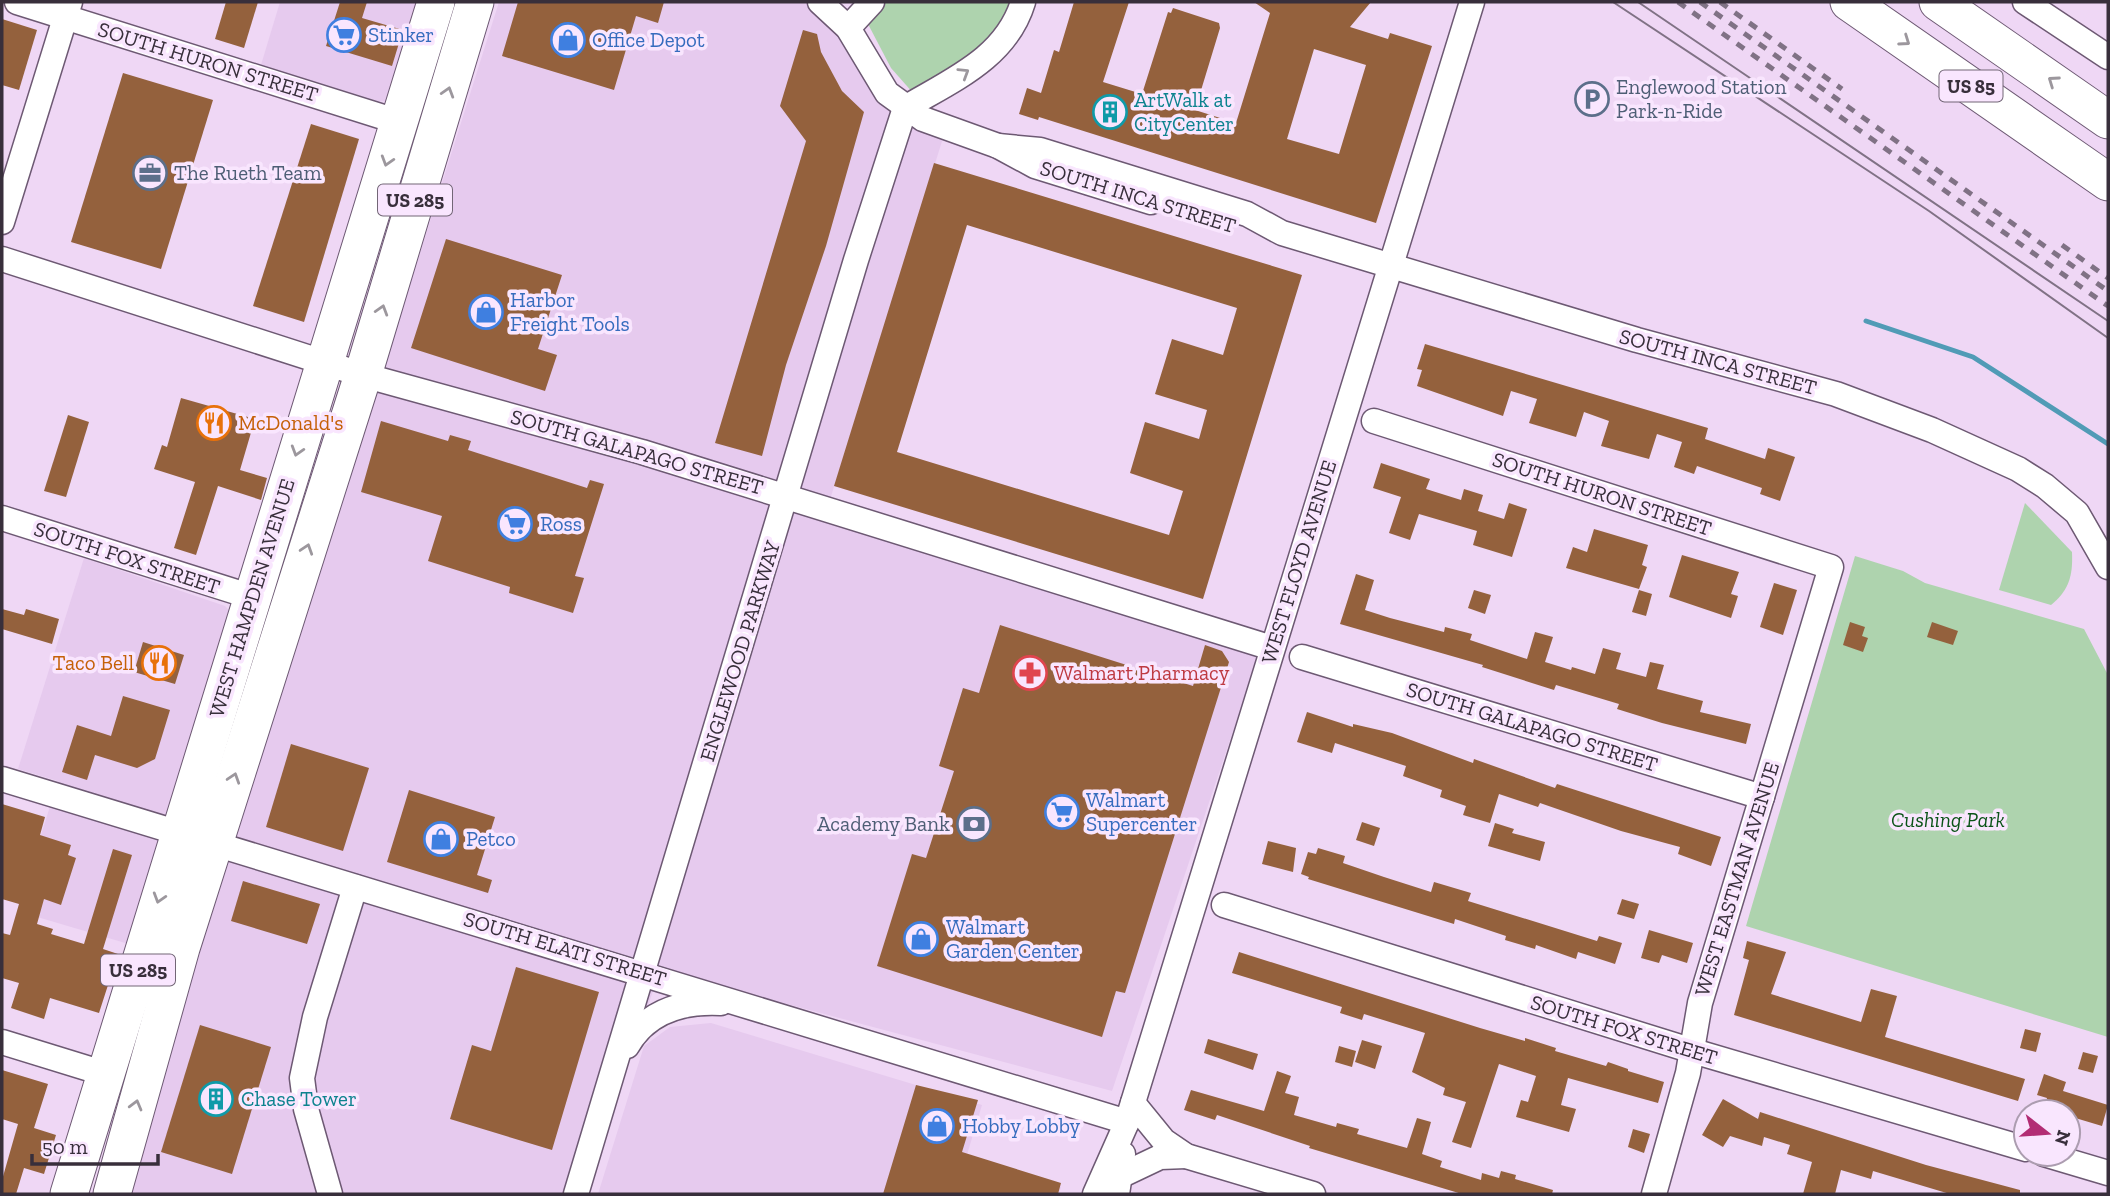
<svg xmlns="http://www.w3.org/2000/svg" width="2110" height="1196" viewBox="0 0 2110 1196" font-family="'Zilla Slab',serif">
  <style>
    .built { fill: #e6caee }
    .green { fill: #aed3ae }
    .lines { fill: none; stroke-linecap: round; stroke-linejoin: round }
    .stream { stroke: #519bb6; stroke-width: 5 }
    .building { fill: #94613d; fill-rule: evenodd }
    .minor-casing { stroke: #6d5973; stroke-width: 27 }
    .highway-casing { stroke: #6d5973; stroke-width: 39 }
    .minor { stroke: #fff; stroke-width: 24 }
    .highway { stroke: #fff; stroke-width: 37 }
    .tram { stroke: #807285; stroke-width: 2 }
    .rail { stroke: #807285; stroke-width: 5; stroke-dasharray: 9 9; stroke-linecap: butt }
    .oneway { stroke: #9c979d }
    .labels { text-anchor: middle; stroke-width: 7; stroke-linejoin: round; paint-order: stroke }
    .shield { fill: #f9e6fe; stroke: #726676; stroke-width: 2 }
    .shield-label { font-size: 19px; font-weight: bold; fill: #382f3b }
    .shop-label { font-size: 21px; fill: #366cbe; stroke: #f9e6fe; text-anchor: start }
    .street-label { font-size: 21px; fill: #382f3b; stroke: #f9e6fe }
    .service-label { font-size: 21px; fill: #4e5e75; stroke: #f9e6fe; text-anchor: start }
    .culture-label { font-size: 21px; fill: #0d838f; stroke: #f9e6fe; text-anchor: start }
    .food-label { font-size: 21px; fill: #c56008; stroke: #f9e6fe; text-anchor: start }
    .health-label { font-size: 21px; fill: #be3a42; stroke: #f9e6fe; text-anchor: start }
    .park-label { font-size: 21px; font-style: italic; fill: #0b5418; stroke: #f9e6fe }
  </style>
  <rect width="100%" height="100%" fill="#efd7f5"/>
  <!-- built -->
  <g class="built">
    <path d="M280 2H425L393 102 378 101 261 65Z"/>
    <path d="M499 2H825L943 138 823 522 1259 654 1112 1091 660 970 585 1194H124Z"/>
    <path d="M84 558 225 606 236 618 132 945 17 911 58 781 18 769Z"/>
    <path d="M711 1023 982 1105 966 1158 1061 1187 1059 1194H598L644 1046 670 1027Z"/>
  </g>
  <!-- green -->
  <g class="green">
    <path d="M886 2H1015L994 41 914 94 891 68 868 24Z"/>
    <path d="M2025 503 2072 552C2073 576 2069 590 2051 605L1999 590Z"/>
    <path d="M1855 556 1903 571 1925 583 2084 629 2108 675V1037L1746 926Z"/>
  </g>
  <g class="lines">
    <!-- stream -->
    <path class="stream" d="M1866 321 1973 357 2108 444"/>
  </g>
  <!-- building -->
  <g class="building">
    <path d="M226 2H258L244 48 215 39Z"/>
    <path d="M340 2H367L362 18 403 30 392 66 326 46Z"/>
    <path d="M518 2H664L658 23 636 16 614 90 502 56Z"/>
    <path d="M1074 2H1129L1103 82 1142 94 1168 12 1171 13 1173 8 1219 23 1220 28 1195 110 1236 123 1270 13 1254 2H1371L1350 27 1388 39 1390 33 1432 46 1376 223 1039 117 1038 120 1019 114 1027 88 1041 93 1054 50 1059 52ZM1314 49 1366 65 1339 154 1287 139Z"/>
    <path d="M2 19 37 30 19 90 2 85Z"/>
    <path d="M803 30 817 34 821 52 842 91 864 112 826 246 786 365 762 456 715 443 806 141 780 106Z"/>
    <path d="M123 73 213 100 161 269 71 242Z"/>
    <path d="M311 124 359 139 304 322 253 306Z"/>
    <path d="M934 163 1302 275 1203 599 834 486ZM967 225 1237 308 1223 355 1172 339 1155 394 1207 410 1199 439 1145 422 1130 473 1183 491 1169 535 897 452Z"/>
    <path d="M446 239 562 275 538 349 557 355 545 391 411 348Z"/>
    <path d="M1425 344 1708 428 1705 439 1765 459 1768 448 1795 457 1780 501 1760 494 1762 488 1697 466 1694 474 1674 467 1682 442 1657 434 1649 459 1601 446 1609 421 1584 412 1576 437 1529 423 1537 399 1511 391 1503 416 1417 386 1422 370 1417 369Z"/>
    <path d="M181 398 255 419 240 470 267 478 261 500 218 486 196 555 174 548 195 482 154 469 162 445 167 447Z"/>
    <path d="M68 415 89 422 66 497 44 491Z"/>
    <path d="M381 421 448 441 450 435 471 441 468 450 587 488 590 480 604 484 575 576 584 578 573 613 509 593 510 587 428 561 442 516 361 492Z"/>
    <path d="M1381 463 1430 479 1426 489 1461 500 1464 489 1483 495 1478 511 1504 519 1509 503 1527 509 1512 557 1473 545 1477 531 1419 514 1410 540 1389 533 1401 497 1373 488Z"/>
    <path d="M1594 529 1648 545 1642 565 1647 567 1639 589 1566 568 1573 547 1587 552Z"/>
    <path d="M1682 555 1739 572 1731 594 1738 596 1731 618 1669 597Z"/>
    <path d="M1356 574 1374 580 1365 610 1390 618 1444 632 1445 627 1472 634 1470 640 1527 659 1535 632 1553 637 1545 662 1571 670 1572 667 1595 674 1603 648 1621 653 1616 669 1646 677 1650 662 1664 665 1657 689 1703 701 1700 712 1751 724 1746 744 1662 723 1617 709 1619 704 1556 685 1554 690 1482 667 1483 665 1340 624Z"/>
    <path d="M1774 583 1797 590 1783 635 1760 627Z"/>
    <path d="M1474 590 1491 595 1485 614 1468 608Z"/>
    <path d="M1639 590 1652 594 1646 616 1632 612Z"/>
    <path d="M2 609 24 615 26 609 59 619 52 644 2 629Z"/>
    <path d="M1850 622 1865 627 1862 636 1868 638 1863 652 1843 645Z"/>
    <path d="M1932 622 1958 631 1953 645 1927 637Z"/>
    <path d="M1000 625 1193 686 1205 645 1222 651 1229 662 1125 993 1116 991 1102 1037 877 966 912 854 926 858 954 771 939 766 963 688 979 693Z"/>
    <path d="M143 642 184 655 175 684 134 672Z"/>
    <path d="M123 696 170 710 155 759 137 768 95 755 87 780 62 772 77 725 111 736Z"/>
    <path d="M1307 712 1353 727V724L1392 733 1473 763 1474 759 1555 788 1557 784 1721 837 1711 866 1678 854 1680 847 1621 831 1540 803 1538 807 1499 794 1490 823 1463 815 1466 806 1440 797 1442 790 1403 776 1406 766 1335 743 1332 753 1297 742Z"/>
    <path d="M291 744 369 768 343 851 266 827Z"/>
    <path d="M409 790 495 817 477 875 492 880 488 893 387 862Z"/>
    <path d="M2 804 45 817 40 835 71 845 68 855 76 858 61 905 44 899 37 924 53 929 51 934 84 944 113 849 132 855 103 949 118 954 99 1013 50 998 44 1019 11 1008 19 983 2 978V933L10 935 19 904 2 899Z"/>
    <path d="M1362 822 1380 828 1374 846 1356 840Z"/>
    <path d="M1495 823 1514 829 1512 833 1545 842 1540 861 1488 846Z"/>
    <path d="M1268 841 1296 848 1293 872 1262 864Z"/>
    <path d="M1318 848 1345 856 1343 863 1384 877 1431 892 1434 882 1471 893 1468 901 1597 941 1599 936 1622 943 1615 964 1578 952 1576 959 1536 945 1535 949 1505 940 1506 936 1455 919 1454 924 1308 879 1309 877 1301 874 1308 852 1316 854Z"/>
    <path d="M243 881 320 904 307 944 231 921Z"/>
    <path d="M1622 899 1639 904 1634 919 1617 914Z"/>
    <path d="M1649 930 1693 943 1687 963 1662 955 1659 963 1641 958Z"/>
    <path d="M1747 941 1786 952 1771 994 1861 1022 1871 989 1897 996 1885 1037 2025 1079 2018 1101 1734 1015 1749 960 1743 958Z"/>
    <path d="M1239 952 1480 1028 1525 1041V1038L1556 1048 1555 1051 1606 1066 1608 1062 1628 1069V1071L1664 1082 1658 1103 1568 1078 1561 1105 1576 1109 1569 1132 1516 1117 1521 1100 1528 1102 1536 1076 1499 1064 1471 1148 1452 1142 1466 1102 1443 1095 1445 1088 1412 1072 1425 1033 1364 1014 1362 1020 1340 1013 1342 1007 1232 973Z"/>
    <path d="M516 967 599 992 552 1150 450 1119 472 1045 491 1051Z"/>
    <path d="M200 1025 271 1047 232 1174 161 1152Z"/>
    <path d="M2025 1029 2041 1033 2036 1052 2020 1048Z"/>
    <path d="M1208 1039 1258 1054 1253 1070 1204 1053Z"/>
    <path d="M1362 1040 1382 1046 1375 1069 1355 1062Z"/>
    <path d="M1339 1046 1356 1051 1352 1067 1335 1062Z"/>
    <path d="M2083 1052 2098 1056 2093 1073 2078 1069Z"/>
    <path d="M2 1070 48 1084 34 1128 56 1135 44 1174 24 1168 16 1194H2V1180L18 1124 2 1119Z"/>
    <path d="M1277 1071 1291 1076 1285 1093 1299 1097 1294 1115 1336 1127 1337 1123 1359 1129 1357 1134 1407 1148 1417 1118 1431 1122 1422 1154 1442 1161 1440 1167 1481 1180 1482 1173 1499 1178 1501 1171 1516 1175 1515 1179 1553 1190 1552 1194H1462L1309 1148 1310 1146 1217 1115 1215 1120 1184 1110 1191 1090 1264 1111Z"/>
    <path d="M2044 1074 2066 1082 2063 1091 2108 1105 2102 1126 2072 1117 2073 1112 2044 1109 2047 1098 2037 1095Z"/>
    <path d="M916 1085 978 1100 962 1152 1061 1183 1058 1194H883Z"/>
    <path d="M1723 1099 1758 1119 1760 1112 1926 1165 2020 1190V1194H1950L1873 1171 1871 1179 1841 1170 1835 1194H1803L1812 1162 1787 1154 1790 1145 1764 1137 1762 1146 1730 1136 1723 1147 1702 1135Z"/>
    <path d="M1633 1129 1650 1134 1644 1153 1628 1147Z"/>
  </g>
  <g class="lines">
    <!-- minor casing -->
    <g class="minor-casing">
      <g id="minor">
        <path d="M17 2 399 122"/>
        <path d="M820 2 848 28 887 93 923 119 998 146 1035 166 1151 202"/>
        <path d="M2025 2 2108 57"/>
        <path d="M848 28 872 2"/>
        <path d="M905 108C952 80 1006 58 1023 2"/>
        <path d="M998 146 1040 150 1247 214 1282 233 1637 340 1836 394 1932 430 2018 469 2045 486 2077 513 2108 567"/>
        <path d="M2 222 70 2"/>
        <path d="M2 259 363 375 642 452 1272 648"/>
        <path d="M1374 421 1831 567 1700 1003 1688 1073 1654 1194"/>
        <path d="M2 518 252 597"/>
        <path d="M1302 657 1762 797"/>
        <path d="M2 779 1127 1122"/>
        <path d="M1224 905 1693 1051 2026 1149"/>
        <path d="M2 1042 106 1074"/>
        <path d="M627 1046C647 1011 682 1001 721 1003"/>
        <path d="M1133 1103 1164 1141 1186 1156 1313 1194"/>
        <path d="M2044 1154 2108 1173"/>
        <path d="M1120 1176 1160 1157 1186 1156"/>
        <path d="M330 1194 306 1109 302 1078 315 1017 355 887"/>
        <path d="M576 1194 856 260 905 108"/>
        <path d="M1095 1194 1127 1122 1472 2"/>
        <path d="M1117 1194 1123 1154"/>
      </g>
    </g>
    <!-- highway casing -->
    <g class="highway-casing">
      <g id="highway">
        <path d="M1849 2 2108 182"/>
        <path d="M1938 2 2108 120"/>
        <path d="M69 1194 436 2"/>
        <path d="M112 1194 181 948 363 375 475 2"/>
      </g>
    </g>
    <!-- minor -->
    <use href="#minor" class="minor"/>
    <!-- highway -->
    <use href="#highway" class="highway"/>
    <!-- tram -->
    <g class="tram">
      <path d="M1613 2 1929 211 2108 338"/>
      <path d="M1638 2 2108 321"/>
    </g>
    <!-- rail -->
    <g class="rail">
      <path d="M1678 2 2108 306"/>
      <path d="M1700 2 2108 291"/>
      <path d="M1720 2 1842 89"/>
      <path d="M2062 245 2108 278"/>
    </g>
  </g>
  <!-- one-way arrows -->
  <defs><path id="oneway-chevron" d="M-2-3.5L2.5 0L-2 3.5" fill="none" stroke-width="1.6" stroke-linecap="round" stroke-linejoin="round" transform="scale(1.75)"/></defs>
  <g class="oneway">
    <use href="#oneway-chevron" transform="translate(1905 41) rotate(35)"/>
    <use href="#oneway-chevron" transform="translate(964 73) rotate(-32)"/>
    <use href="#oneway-chevron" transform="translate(2053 81) rotate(-145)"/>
    <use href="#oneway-chevron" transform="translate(448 92) rotate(-73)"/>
    <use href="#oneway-chevron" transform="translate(387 161) rotate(107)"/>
    <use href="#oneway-chevron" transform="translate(382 310) rotate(-73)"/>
    <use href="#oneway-chevron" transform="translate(297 451) rotate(107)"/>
    <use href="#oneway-chevron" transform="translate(307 549) rotate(-72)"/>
    <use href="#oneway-chevron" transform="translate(234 778) rotate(-72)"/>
    <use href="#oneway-chevron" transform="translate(159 898) rotate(107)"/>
    <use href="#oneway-chevron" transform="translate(136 1105) rotate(-75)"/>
  </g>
  <!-- icons -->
  <defs>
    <g id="supermarket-ring" transform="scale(1.75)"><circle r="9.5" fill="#f9e6fe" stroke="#3f7fe0" stroke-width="1.5"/><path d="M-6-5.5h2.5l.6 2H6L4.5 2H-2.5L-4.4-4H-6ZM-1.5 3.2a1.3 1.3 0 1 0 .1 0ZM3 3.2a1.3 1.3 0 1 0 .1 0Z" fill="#3f7fe0"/></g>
    <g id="shop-ring" transform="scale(1.75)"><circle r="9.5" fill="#f9e6fe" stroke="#3f7fe0" stroke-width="1.5"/><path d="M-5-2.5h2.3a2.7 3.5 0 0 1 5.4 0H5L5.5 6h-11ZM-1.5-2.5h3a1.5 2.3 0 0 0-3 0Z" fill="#3f7fe0"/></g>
    <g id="parking-ring" transform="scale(1.75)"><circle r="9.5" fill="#f9e6fe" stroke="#5c6f8a" stroke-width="1.5"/><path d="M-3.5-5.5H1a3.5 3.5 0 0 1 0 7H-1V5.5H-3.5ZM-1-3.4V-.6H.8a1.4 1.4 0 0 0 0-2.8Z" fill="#5c6f8a"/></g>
    <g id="building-ring" transform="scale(1.75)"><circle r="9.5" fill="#f9e6fe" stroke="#0f9aa8" stroke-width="1.5"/><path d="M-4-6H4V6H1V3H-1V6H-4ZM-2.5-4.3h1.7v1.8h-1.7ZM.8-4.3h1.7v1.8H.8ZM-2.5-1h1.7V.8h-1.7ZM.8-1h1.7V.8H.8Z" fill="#0f9aa8"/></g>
    <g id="office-ring" transform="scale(1.75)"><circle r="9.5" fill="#f9e6fe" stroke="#5c6f8a" stroke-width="1.5"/><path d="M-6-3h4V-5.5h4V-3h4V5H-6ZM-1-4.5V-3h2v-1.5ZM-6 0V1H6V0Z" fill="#5c6f8a"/></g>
    <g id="restaurant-ring" transform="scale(1.75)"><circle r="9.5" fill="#f9e6fe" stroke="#e8710a" stroke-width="1.5"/><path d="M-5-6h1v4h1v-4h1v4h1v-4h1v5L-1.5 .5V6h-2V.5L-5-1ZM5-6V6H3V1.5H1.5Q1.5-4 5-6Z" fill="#e8710a"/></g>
    <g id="pharmacy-ring" transform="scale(1.75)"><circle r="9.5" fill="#f9e6fe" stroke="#e0444e" stroke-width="1.5"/><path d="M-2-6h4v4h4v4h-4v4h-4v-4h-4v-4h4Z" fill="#e0444e"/></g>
    <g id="bank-ring" transform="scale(1.75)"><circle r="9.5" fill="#f9e6fe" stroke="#5c6f8a" stroke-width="1.5"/><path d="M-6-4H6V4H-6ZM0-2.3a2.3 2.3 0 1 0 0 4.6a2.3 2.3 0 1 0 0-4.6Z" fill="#5c6f8a"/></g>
  </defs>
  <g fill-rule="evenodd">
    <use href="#supermarket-ring" x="344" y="35"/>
    <use href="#shop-ring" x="568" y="40"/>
    <use href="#parking-ring" x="1592" y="99"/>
    <use href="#building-ring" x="1110" y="112"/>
    <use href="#office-ring" x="150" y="173"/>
    <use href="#shop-ring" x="486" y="312"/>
    <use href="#restaurant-ring" x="214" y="423"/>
    <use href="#supermarket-ring" x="515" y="524"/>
    <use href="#restaurant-ring" x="159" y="663"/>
    <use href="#pharmacy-ring" x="1030" y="673"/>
    <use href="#supermarket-ring" x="1062" y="812"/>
    <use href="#bank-ring" x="974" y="824"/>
    <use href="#shop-ring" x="441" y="839"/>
    <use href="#shop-ring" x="921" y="939"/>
    <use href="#building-ring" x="216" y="1099"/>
    <use href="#shop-ring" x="937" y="1126"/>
  </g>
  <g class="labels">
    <!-- shield labels -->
    <g class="shield">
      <rect x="1939.5" y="70.5" width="63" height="31" rx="5"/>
      <rect x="378" y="184.5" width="74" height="31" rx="5"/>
      <rect x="101" y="954.5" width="74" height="31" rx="5"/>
    </g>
    <g class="shield-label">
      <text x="1971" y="93">US 85</text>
      <text x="415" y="207">US 285</text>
      <text x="138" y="977">US 285</text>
    </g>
    <!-- shop labels -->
    <g class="shop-label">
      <text x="368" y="42">Stinker</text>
      <text x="592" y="47">Office Depot</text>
      <text x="510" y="307">Harbor<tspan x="510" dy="24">Freight Tools</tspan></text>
      <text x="540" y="531">Ross</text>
      <text x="1086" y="807">Walmart<tspan x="1086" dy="24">Supercenter</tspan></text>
      <text x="466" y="846">Petco</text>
      <text x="946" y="934">Walmart<tspan x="946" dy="24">Garden Center</tspan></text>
      <text x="962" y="1133">Hobby Lobby</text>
    </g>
    <!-- street labels -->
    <g class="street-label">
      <text transform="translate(208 62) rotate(17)" y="7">SOUTH HURON STREET</text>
      <text transform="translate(1138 197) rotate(17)" y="7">SOUTH INCA STREET</text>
      <text transform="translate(1718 362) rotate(15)" y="7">SOUTH INCA STREET</text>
      <text transform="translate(637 452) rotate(16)" y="7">SOUTH GALAPAGO STREET</text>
      <text transform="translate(1602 494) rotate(18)" y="7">SOUTH HURON STREET</text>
      <text transform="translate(127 558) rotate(18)" y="7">SOUTH FOX STREET</text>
      <text transform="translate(1299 562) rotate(-73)" y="7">WEST FLOYD AVENUE</text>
      <text transform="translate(252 598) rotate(-73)" y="7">WEST HAMPDEN AVENUE</text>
      <text transform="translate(740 651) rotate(-73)" y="7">ENGLEWOOD PARKWAY</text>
      <text transform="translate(1532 727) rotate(17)" y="7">SOUTH GALAPAGO STREET</text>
      <text transform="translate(1737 879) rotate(-73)" y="7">WEST EASTMAN AVENUE</text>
      <text transform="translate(565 949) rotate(17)" y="7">SOUTH ELATI STREET</text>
      <text transform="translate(1624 1030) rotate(17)" y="7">SOUTH FOX STREET</text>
    </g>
    <!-- service labels -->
    <g class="service-label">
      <text x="1616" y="94">Englewood Station<tspan x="1616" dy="24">Park-n-Ride</tspan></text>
      <text x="174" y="180">The Rueth Team</text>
      <text x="950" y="831" text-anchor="end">Academy Bank</text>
    </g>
    <!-- culture labels -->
    <g class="culture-label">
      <text x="1134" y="107">ArtWalk at<tspan x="1134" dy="24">CityCenter</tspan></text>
      <text x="241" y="1106">Chase Tower</text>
    </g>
    <!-- food labels -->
    <g class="food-label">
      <text x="238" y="430">McDonald's</text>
      <text x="134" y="670" text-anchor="end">Taco Bell</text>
    </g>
    <!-- health labels -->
    <g class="health-label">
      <text x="1054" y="680">Walmart Pharmacy</text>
    </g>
    <!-- park labels -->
    <g class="park-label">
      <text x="1948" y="827">Cushing Park</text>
    </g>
  </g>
  <!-- border -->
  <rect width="2110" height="1196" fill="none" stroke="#382f3b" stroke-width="7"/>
  <!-- north arrow -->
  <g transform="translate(2047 1133) rotate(107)"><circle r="33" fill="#f9e6fe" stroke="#ac9db0" stroke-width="2"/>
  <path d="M0-5L12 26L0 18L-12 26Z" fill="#b22d74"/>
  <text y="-10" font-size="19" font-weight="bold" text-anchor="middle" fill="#382f3b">N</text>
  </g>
  <!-- scale -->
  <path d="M32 1154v10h126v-10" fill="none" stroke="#382f3b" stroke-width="3.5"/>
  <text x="42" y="1154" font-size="21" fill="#382f3b" stroke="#f9e6fe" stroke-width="5" paint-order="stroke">50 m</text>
</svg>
